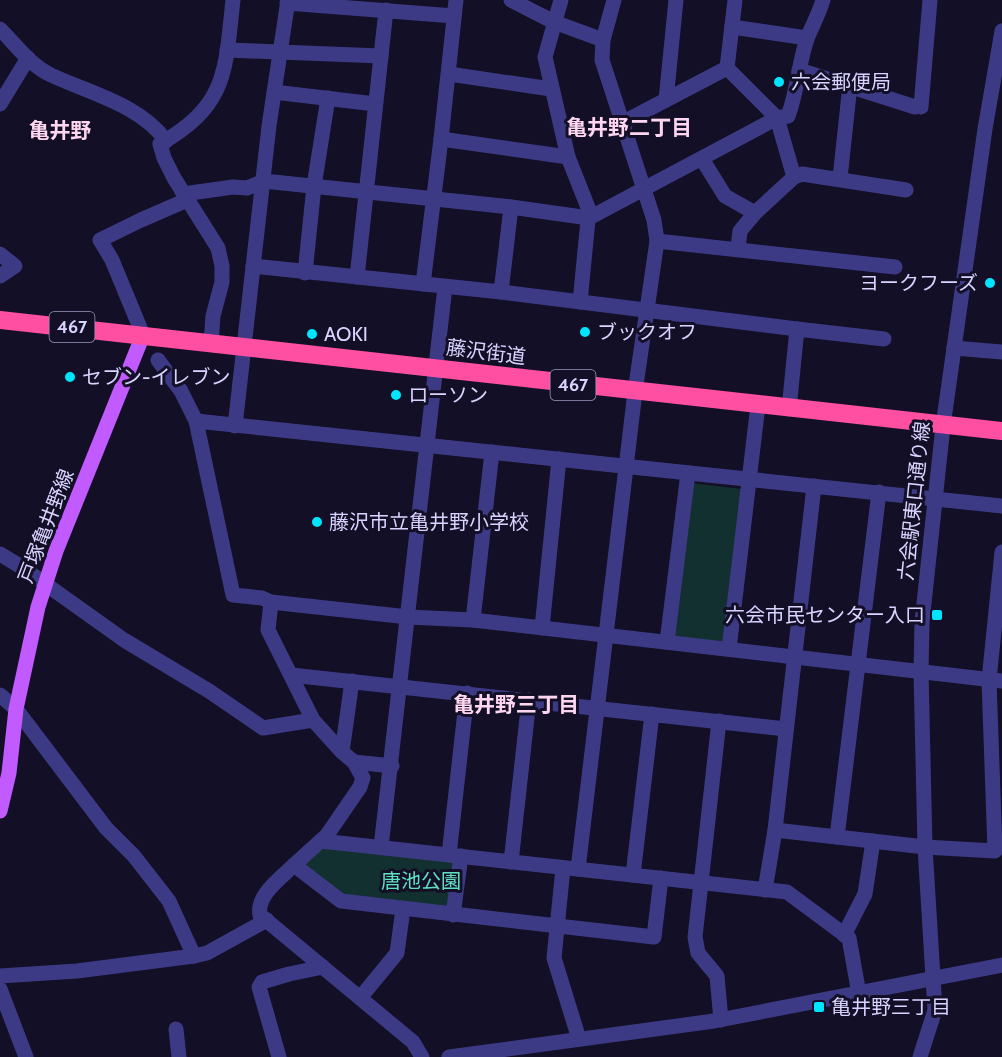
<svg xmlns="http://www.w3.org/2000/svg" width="1002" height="1057" viewBox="0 0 1002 1057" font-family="Cabin,'Noto Sans JP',sans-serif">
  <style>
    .green { fill: #12302f }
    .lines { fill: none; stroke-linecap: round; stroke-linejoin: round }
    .minor { stroke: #3d3a85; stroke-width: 15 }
    .major { stroke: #c25bff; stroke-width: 15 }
    .highway { stroke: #ff4fa3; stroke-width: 18 }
    .poi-dot { fill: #00e5ff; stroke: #130f26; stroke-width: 2 }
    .labels { text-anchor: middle; stroke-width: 6; stroke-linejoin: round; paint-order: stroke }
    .shield { fill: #130f26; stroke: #9e99be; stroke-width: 1.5 }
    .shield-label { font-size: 18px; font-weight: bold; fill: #d9d4ff }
    .poi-label { font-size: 20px; fill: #d9d4ff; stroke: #130f26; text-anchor: start }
    .street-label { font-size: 20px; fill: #d9d4ff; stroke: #130f26 }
    .park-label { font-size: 20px; fill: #5fe0c0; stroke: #130f26 }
    .neighbourhood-label { font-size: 21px; font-weight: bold; fill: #ffd6f0; stroke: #130f26 }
  </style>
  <rect width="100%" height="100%" fill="#130f26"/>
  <!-- green -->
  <g class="green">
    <path d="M691 483 742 489 724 648 673 642Z"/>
    <path d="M322 845 456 860 450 911 343 897 300 866Z"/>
  </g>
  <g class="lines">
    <!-- minor -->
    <g class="minor">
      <path d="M511 0 554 22 603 40"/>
      <path d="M561 0 545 57 568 157 589 210 580 302"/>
      <path d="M287 3 454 16"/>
      <path d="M732 27 807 38"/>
      <path d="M0 29C16 45 31 66 51 75 89 93 141 105 166 141"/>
      <path d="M227 50 381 56"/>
      <path d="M727 68 777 118 794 177"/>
      <path d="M799 70 915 107"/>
      <path d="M449 74 551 89"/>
      <path d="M274 92 375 104"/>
      <path d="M666 100 676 0"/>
      <path d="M0 104 28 58"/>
      <path d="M921 107 930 0"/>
      <path d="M622 123 727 68 735 0"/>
      <path d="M441 139 568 157"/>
      <path d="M702 159 725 196 755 213"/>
      <path d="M840 178 850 85"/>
      <path d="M183 194 233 187 247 188 264 181 511 207 589 218 777 118 788 116C798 90 798 65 807 39 812 26 819 14 823 0"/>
      <path d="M657 241 895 267"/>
      <path d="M738 248 740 231 755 213 794 177 802 174 906 190"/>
      <path d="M0 254 15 266 0 276"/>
      <path d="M253 266 501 292 797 329"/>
      <path d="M305 273 314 186 328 98"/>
      <path d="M357 277 386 10"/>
      <path d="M423 284 441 139 456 0"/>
      <path d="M501 292 511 207"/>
      <path d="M143 335 112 260 100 240 141 220 187 200"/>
      <path d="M211 344 213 316 222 282V266L218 248 174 178 164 158 160 144C228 105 225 71 233 0"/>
      <path d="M954 348 1002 352"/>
      <path d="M158 360 181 391 196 421 233 595 262 598 271 602 408 617 473 620 1002 681"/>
      <path d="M789 409 797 329 884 339"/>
      <path d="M196 421 1002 506"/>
      <path d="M235 426 269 126 288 0"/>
      <path d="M0 554 23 568 124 640 209 691 263 728 313 720"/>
      <path d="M271 602 268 630 313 720 342 752 354 762 392 766"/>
      <path d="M473 620 492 452"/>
      <path d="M542 628 559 459"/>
      <path d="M667 642 688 473"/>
      <path d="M729 649 758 405"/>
      <path d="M291 675 786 729"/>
      <path d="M0 695 16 709 106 828 134 856 169 901 194 956"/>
      <path d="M719 721 695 937 698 953 717 976 721 1020"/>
      <path d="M342 752 352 681"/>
      <path d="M354 762 363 778 360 787 327 835 294 865 341 901 654 937 661 878"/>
      <path d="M775 830 925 847 995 851 989 680 1002 552"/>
      <path d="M837 837 879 492"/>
      <path d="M321 841 787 892 849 938 859 994"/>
      <path d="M381 847 445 287"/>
      <path d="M449 855 467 693"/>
      <path d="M511 862 529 700"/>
      <path d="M294 865C281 878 256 895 260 915L413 1042 422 1057"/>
      <path d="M563 868 554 958 579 1039"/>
      <path d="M578 869 635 392 657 241 654 220 602 60 603 40 614 0"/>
      <path d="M633 875 652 714"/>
      <path d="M765 890 775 830 814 486"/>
      <path d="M453 915 461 856"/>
      <path d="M844 935 865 894 873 841"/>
      <path d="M0 976 77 971 194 956 207 953 267 920"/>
      <path d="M0 989 26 1057"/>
      <path d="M360 998 397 953 403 909"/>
      <path d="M176 1029 179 1057"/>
      <path d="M279 1057 259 987 262 982 289 974 323 967"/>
      <path d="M449 1057 714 1021 1002 965"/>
      <path d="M920 1057 935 1010 925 847 921 671 922 622 943 426 985 129 1002 31"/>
    </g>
    <!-- major -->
    <path class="major" d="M0 811 9 773 16 709 38 607 56 551 143 335"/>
    <!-- highway -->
    <path class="highway" d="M0 320 1002 431"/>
  </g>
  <!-- markers -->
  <g class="poi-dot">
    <circle cx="779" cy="82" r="6"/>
    <circle cx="990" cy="283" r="6"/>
    <circle cx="585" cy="332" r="6"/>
    <circle cx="312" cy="334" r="6"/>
    <circle cx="70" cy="377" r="6"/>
    <circle cx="396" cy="395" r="6"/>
    <circle cx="317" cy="522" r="6"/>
    <rect x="931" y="609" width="12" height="12" rx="3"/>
    <rect x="813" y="1001" width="12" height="12" rx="3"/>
  </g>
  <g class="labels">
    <!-- shield labels -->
    <g class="shield">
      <rect x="49.5" y="312" width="45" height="30" rx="4.5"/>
      <rect x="550.5" y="370" width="45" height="30" rx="4.5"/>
    </g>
    <g class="shield-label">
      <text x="72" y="333">467</text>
      <text x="573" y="391">467</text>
    </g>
    <!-- poi labels -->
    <g class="poi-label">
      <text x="791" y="89">六会郵便局</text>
      <text x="978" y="290" text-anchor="end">ヨークフーズ</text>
      <text x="597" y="339">ブックオフ</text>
      <text x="324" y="341">AOKI</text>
      <text x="82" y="384">セブン-イレブン</text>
      <text x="408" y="402">ローソン</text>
      <text x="329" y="529">藤沢市立亀井野小学校</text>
      <text x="925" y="622" text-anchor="end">六会市民センター入口</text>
      <text x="831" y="1014">亀井野三丁目</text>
    </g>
    <!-- street labels -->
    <g class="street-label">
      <text transform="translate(486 352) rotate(7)" y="7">藤沢街道</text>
      <text transform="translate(914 501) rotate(-84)" y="7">六会駅東口通り線</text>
      <text transform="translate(46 526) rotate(-69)" y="7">戸塚亀井野線</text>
    </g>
    <!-- park labels -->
    <g class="park-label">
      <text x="421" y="888">唐池公園</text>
    </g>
    <!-- neighbourhood labels -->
    <g class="neighbourhood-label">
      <text x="629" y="135">亀井野二丁目</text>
      <text x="60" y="138">亀井野</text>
      <text x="516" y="712">亀井野三丁目</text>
    </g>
  </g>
</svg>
